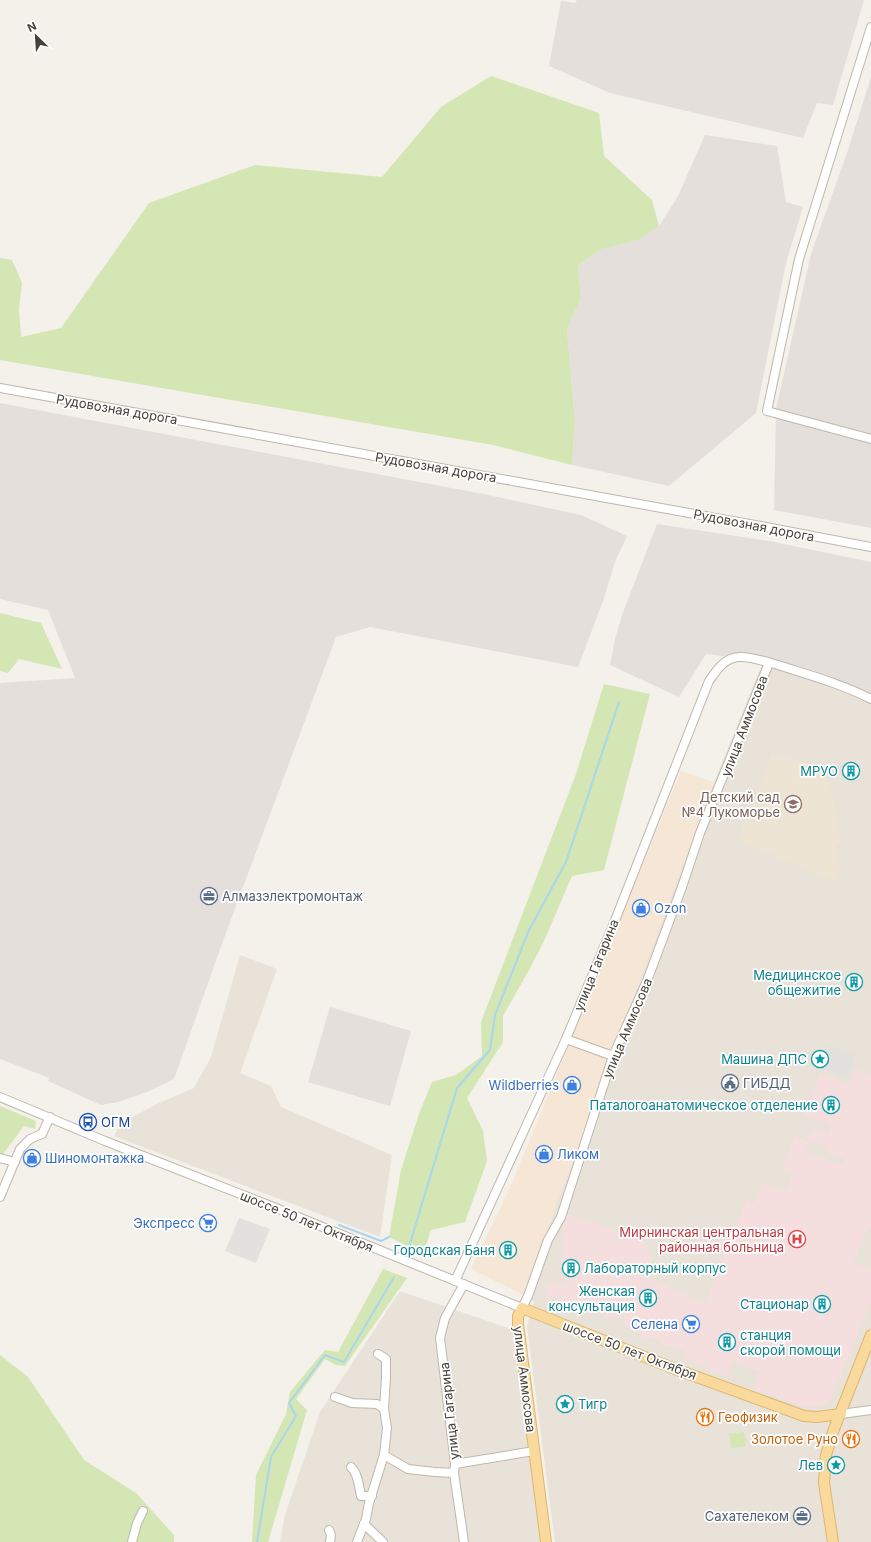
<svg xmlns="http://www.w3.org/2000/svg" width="871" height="1542" viewBox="0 0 871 1542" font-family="Inter,sans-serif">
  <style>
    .residential { fill: #e8e2d8 }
    .commercial { fill: #f5e6d6 }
    .industrial { fill: #e4dfdb }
    .education { fill: #ede4d4 }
    .medical { fill: #f4dfde }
    .green { fill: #d3e6b4 }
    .parking { fill: #e3e1de }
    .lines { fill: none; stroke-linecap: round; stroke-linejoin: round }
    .stream { stroke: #a9d6ee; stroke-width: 2 }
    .minor-casing { stroke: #bfb7ac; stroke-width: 10 }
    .major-casing { stroke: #dfb66c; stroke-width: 12 }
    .minor { stroke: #fff; stroke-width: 8 }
    .major { stroke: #fada9c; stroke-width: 10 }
    .labels { text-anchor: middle; stroke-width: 3.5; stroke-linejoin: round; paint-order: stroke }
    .street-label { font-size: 13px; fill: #484138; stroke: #fff }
    .culture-label { font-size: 13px; fill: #0d838f; stroke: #fff; text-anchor: end }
    .education-label { font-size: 13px; fill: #785e54; stroke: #fff; text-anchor: end }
    .service-label { font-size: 13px; fill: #4e5e75; stroke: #fff; text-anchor: start }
    .shop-label { font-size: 13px; fill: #366cbe; stroke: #fff; text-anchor: start }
    .transit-label { font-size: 13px; fill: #164399; stroke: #fff; text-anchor: start }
    .health-label { font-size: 13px; fill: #be3a42; stroke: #fff; text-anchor: end }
    .food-label { font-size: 13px; fill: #c56008; stroke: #fff; text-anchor: start }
  </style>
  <rect width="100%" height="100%" fill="#f4f0ea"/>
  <!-- residential -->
  <g class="residential">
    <path d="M766 659 808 669 871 696V1542H555L527 1326 534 1302 523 1295 703 810 760 669Z"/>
    <path d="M240 955 277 969 240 1073 271 1086 281 1107 392 1155 380 1237 114 1136 121 1123 157 1104 194 1088 211 1057Z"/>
    <path d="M400 1291 514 1330 534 1474 540 1542H280L284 1518 320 1412Z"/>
  </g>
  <!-- commercial -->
  <path class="commercial" d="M681 771 714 782 523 1295 471 1269 513 1181Z"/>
  <!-- industrial -->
  <g class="industrial">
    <path d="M577 0H864L833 105 817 103 803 138 610 93 549 66 561 1 575 3Z"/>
    <path d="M871 77V528L774 510 776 409 811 254 848 150Z"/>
    <path d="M705 135 777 146 786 202 803 207 786 263 756 413 669 486 572 465 575 422 567 329 581 298 578 266 599 250 639 239 659 226 678 196Z"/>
    <path d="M0 403 483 494 581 515 627 536 615 562 603 601 578 667 370 627 336 637 223 941 174 1079 147 1092 118 1102 101 1105 48 1081 49 1078 0 1059V683L75 678 48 610 0 599Z"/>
    <path d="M657 524 769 541 871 562V696L808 669 745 654 723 656 706 654 679 697 610 665 615 639 622 615Z"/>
    <path d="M330 1007 411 1031 390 1106 308 1082Z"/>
  </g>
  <!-- education -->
  <path class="education" d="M772 754 826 768 842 842 836 846 841 870 836 882 738 840Z"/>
  <!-- medical -->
  <path class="medical" d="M854 1069 871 1074V1228L868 1229 852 1263 871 1269V1302L831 1400 825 1405 804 1407 753 1389 759 1372 733 1361 726 1377 683 1358 686 1351 671 1346H661L658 1338 641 1339 638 1328 635 1330 625 1327 623 1316 604 1318 602 1309 583 1311 582 1304 563 1306 561 1296 547 1298 545 1285 566 1283 561 1237 566 1213 643 1241 653 1260 646 1276 705 1304 746 1199 754 1203 762 1183 786 1191 793 1173 781 1169 794 1136 809 1142 805 1152 843 1165 845 1159 824 1151 826 1146 807 1139 808 1138 805 1137 806 1134 810 1135 813 1127 829 1133 831 1125 804 1115 820 1073 849 1084Z"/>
  <!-- green -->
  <g class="green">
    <path d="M491 76 599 113 604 156 652 200 659 226 640 239 599 250 578 266 581 298 567 329 575 422 572 465 493 445 0 360V258L12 260 22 283 19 309 21 337 61 328 149 203 255 165 382 177 441 107Z"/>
    <path d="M0 613 41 623 62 669 19 659 8 673 0 671Z"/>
    <path d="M604 684 650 694 604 870 572 876 544 941 529 970 503 1016V1042L467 1098 483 1131 487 1161 465 1222 431 1230 423 1254 389 1237 401 1170 419 1114 432 1082 456 1075 482 1056 481 1022 576 774Z"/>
    <path d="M0 1106 36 1121 35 1129 24 1126 3 1154H0Z"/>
    <path d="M383 1269 407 1278 345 1366 336 1365 325 1359 296 1399 307 1410 268 1542H252L256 1475 286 1414 290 1392 325 1350 338 1352Z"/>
    <path d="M0 1355 28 1377 84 1460 136 1493 174 1535V1542H0Z"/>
    <path d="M744 1432 746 1446 731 1448 729 1434Z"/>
  </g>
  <!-- parking -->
  <g class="parking">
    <path d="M827 1045 856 1055 847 1078 819 1068Z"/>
    <path d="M239 1218 270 1229 256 1263 225 1251Z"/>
  </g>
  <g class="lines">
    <!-- stream -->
    <g class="stream">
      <path d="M339 1225 381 1241 389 1237"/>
      <path d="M408 1250 457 1088 490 1050 495 1015 529 930 566 862 619 702"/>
      <path d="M257 1542 271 1457 296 1416 289 1403 325 1355 344 1362 394 1277"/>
    </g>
    <!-- minor casing -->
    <g class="minor-casing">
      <g id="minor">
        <path d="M871 27 799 259 767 411 871 439"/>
        <path d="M0 388 766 527 871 547"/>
        <path d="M566 1039 613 1056"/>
        <path d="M0 1097 105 1141 271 1206 522 1308 528 1296 548 1240 561 1217 613 1056 647 981 682 887 700 833 769 663"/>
        <path d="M0 1158 15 1162"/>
        <path d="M0 1197 20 1149 30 1139 42 1134 50 1117"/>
        <path d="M455 1281 566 1039 616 918 709 681C717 670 724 658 739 657 750 656 767 662 778 665 809 675 842 684 871 699"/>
        <path d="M464 1284 445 1318 440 1338 455 1464 454 1473 464 1542"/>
        <path d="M335 1397 352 1403 377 1404 384 1409"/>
        <path d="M841 1414 871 1410"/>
        <path d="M384 1455 408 1469 435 1472 454 1473"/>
        <path d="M455 1464 534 1451"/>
        <path d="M351 1467C358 1473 359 1487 361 1496H372"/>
        <path d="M364 1524 383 1542"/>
        <path d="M329 1530 331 1535 330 1542"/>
        <path d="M132 1542 137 1523 143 1511"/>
        <path d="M357 1542 366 1519 369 1503 384 1455 387 1428 384 1409 386 1378V1359L378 1354"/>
      </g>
    </g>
    <!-- major casing -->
    <g class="major-casing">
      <g id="major">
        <path d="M546 1542 518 1324V1316L522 1308 675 1369 804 1416 817 1417 841 1414"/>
        <path d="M833 1542 824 1483 826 1455 834 1429 871 1335"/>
      </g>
    </g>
    <!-- minor -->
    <use href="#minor" class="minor"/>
    <!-- major -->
    <use href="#major" class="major"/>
  </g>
  <!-- icons -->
  <defs>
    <g id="building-ring" transform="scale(0.9)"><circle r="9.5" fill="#fff" stroke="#0f9aa8" stroke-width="1.5"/><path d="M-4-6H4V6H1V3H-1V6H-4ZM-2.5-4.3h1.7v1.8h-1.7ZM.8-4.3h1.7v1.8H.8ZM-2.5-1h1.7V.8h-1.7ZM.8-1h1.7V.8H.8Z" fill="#0f9aa8"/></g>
    <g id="school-ring" transform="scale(0.9)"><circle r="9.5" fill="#fff" stroke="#8d6e63" stroke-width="1.5"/><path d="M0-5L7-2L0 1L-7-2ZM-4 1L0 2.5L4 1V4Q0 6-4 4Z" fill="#8d6e63"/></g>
    <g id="office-ring" transform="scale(0.9)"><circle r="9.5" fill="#fff" stroke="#5c6f8a" stroke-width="1.5"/><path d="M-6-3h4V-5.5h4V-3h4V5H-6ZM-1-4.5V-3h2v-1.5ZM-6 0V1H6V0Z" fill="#5c6f8a"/></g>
    <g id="shop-ring" transform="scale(0.9)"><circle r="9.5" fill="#fff" stroke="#3f7fe0" stroke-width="1.5"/><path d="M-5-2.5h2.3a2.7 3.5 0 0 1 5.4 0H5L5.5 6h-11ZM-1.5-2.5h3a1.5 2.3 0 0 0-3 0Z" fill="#3f7fe0"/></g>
    <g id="sight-ring" transform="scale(0.9)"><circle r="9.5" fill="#fff" stroke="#0f9aa8" stroke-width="1.5"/><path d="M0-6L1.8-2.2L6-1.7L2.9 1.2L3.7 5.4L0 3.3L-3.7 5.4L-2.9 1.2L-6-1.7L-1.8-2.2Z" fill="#0f9aa8"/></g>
    <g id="civic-ring" transform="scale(0.9)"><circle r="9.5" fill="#fff" stroke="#5c6f8a" stroke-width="1.5"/><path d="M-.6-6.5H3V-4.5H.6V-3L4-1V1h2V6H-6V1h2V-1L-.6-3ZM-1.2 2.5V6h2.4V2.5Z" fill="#5c6f8a"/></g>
    <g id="bus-ring" transform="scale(0.9)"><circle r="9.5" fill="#fff" stroke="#1a4fb4" stroke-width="1.5"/><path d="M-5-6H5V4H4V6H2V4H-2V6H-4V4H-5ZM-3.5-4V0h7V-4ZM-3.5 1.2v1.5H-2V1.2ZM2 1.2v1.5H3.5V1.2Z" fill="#1a4fb4"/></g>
    <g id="supermarket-ring" transform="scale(0.9)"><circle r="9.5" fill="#fff" stroke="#3f7fe0" stroke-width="1.5"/><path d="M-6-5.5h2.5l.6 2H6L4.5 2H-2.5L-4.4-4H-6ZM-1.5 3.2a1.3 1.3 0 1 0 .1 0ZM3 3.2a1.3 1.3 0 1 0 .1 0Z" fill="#3f7fe0"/></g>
    <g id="hospital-ring" transform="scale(0.9)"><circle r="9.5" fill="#fff" stroke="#e0444e" stroke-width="1.5"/><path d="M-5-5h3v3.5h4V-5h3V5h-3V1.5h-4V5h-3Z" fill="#e0444e"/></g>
    <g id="restaurant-ring" transform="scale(0.9)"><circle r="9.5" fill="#fff" stroke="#e8710a" stroke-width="1.5"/><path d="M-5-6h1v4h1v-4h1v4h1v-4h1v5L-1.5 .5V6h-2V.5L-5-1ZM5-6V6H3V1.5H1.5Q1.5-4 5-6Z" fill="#e8710a"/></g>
  </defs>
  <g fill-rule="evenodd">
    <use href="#building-ring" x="851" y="771"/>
    <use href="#school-ring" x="793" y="804"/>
    <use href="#office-ring" x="209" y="896"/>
    <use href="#shop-ring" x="641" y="908"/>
    <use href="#building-ring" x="854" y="982"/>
    <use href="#sight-ring" x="820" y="1059"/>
    <use href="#civic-ring" x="730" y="1083"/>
    <use href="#shop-ring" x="572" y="1085"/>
    <use href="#building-ring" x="831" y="1105"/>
    <use href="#bus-ring" x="88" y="1122"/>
    <use href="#shop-ring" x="544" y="1154"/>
    <use href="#shop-ring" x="32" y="1158"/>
    <use href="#supermarket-ring" x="208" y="1223"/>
    <use href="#hospital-ring" x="797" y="1239"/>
    <use href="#building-ring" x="508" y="1250"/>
    <use href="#building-ring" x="571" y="1268"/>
    <use href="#building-ring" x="648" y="1298"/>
    <use href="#building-ring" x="822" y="1304"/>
    <use href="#supermarket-ring" x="691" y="1324"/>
    <use href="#building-ring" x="727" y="1342"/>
    <use href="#sight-ring" x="565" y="1404"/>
    <use href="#restaurant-ring" x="705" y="1417"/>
    <use href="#restaurant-ring" x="851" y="1439"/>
    <use href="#sight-ring" x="836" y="1465"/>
    <use href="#office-ring" x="802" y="1516"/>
  </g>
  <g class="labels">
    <!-- street labels -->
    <g class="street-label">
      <text transform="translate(117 409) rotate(10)" y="5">Рудовозная дорога</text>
      <text transform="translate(436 467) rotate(10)" y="5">Рудовозная дорога</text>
      <text transform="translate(754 525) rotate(11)" y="5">Рудовозная дорога</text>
      <text transform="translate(744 726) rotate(-69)" y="5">улица Аммосова</text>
      <text transform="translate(596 965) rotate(-68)" y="5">улица Гагарина</text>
      <text transform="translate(627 1028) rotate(-67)" y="5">улица Аммосова</text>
      <text transform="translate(307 1221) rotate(22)" y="5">шоссе 50 лет Октября</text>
      <text transform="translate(630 1350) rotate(21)" y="5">шоссе 50 лет Октября</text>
      <text transform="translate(525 1379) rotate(83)" y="5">улица Аммосова</text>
      <text transform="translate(449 1411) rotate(-96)" y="5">улица Гагарина</text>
    </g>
    <!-- culture labels -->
    <g class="culture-label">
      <text x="838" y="776">МРУО</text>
      <text x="841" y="980">Медицинское<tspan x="841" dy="15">общежитие</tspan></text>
      <text x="807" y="1064">Машина ДПС</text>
      <text x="818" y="1110">Паталогоанатомическое отделение</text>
      <text x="495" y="1255">Городская Баня</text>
      <text x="584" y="1273" text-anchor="start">Лабораторный корпус</text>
      <text x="635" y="1296">Женская<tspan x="635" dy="15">консультация</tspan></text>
      <text x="809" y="1309">Стационар</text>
      <text x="740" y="1340" text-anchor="start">станция<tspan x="740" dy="15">скорой помощи</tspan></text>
      <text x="578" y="1409" text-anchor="start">Тигр</text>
      <text x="823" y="1470">Лев</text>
    </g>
    <!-- education labels -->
    <g class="education-label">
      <text x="780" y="802">Детский сад<tspan x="780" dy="15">№4 Лукоморье</tspan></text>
    </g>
    <!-- service labels -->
    <g class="service-label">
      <text x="222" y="901">Алмазэлектромонтаж</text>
      <text x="743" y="1088">ГИБДД</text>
      <text x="789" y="1521" text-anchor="end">Сахателеком</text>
    </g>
    <!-- shop labels -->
    <g class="shop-label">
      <text x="654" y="913">Ozon</text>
      <text x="559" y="1090" text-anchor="end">Wildberries</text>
      <text x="557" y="1159">Ликом</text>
      <text x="45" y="1163">Шиномонтажка</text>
      <text x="195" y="1228" text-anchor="end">Экспресс</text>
      <text x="678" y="1329" text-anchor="end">Селена</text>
    </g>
    <!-- transit labels -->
    <g class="transit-label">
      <text x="101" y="1127">ОГМ</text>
    </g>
    <!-- health labels -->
    <g class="health-label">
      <text x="784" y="1237">Мирнинская центральная<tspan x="784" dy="15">районная больница</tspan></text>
    </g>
    <!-- food labels -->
    <g class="food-label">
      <text x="718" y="1422">Геофизик</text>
      <text x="838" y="1444" text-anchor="end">Золотое Руно</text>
    </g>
  </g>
  <!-- north arrow -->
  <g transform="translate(36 36) rotate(335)" stroke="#ffffff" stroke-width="3" paint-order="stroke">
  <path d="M0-3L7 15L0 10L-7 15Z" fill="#484138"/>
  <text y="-6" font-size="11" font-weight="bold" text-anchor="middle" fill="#484138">N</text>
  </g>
</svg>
